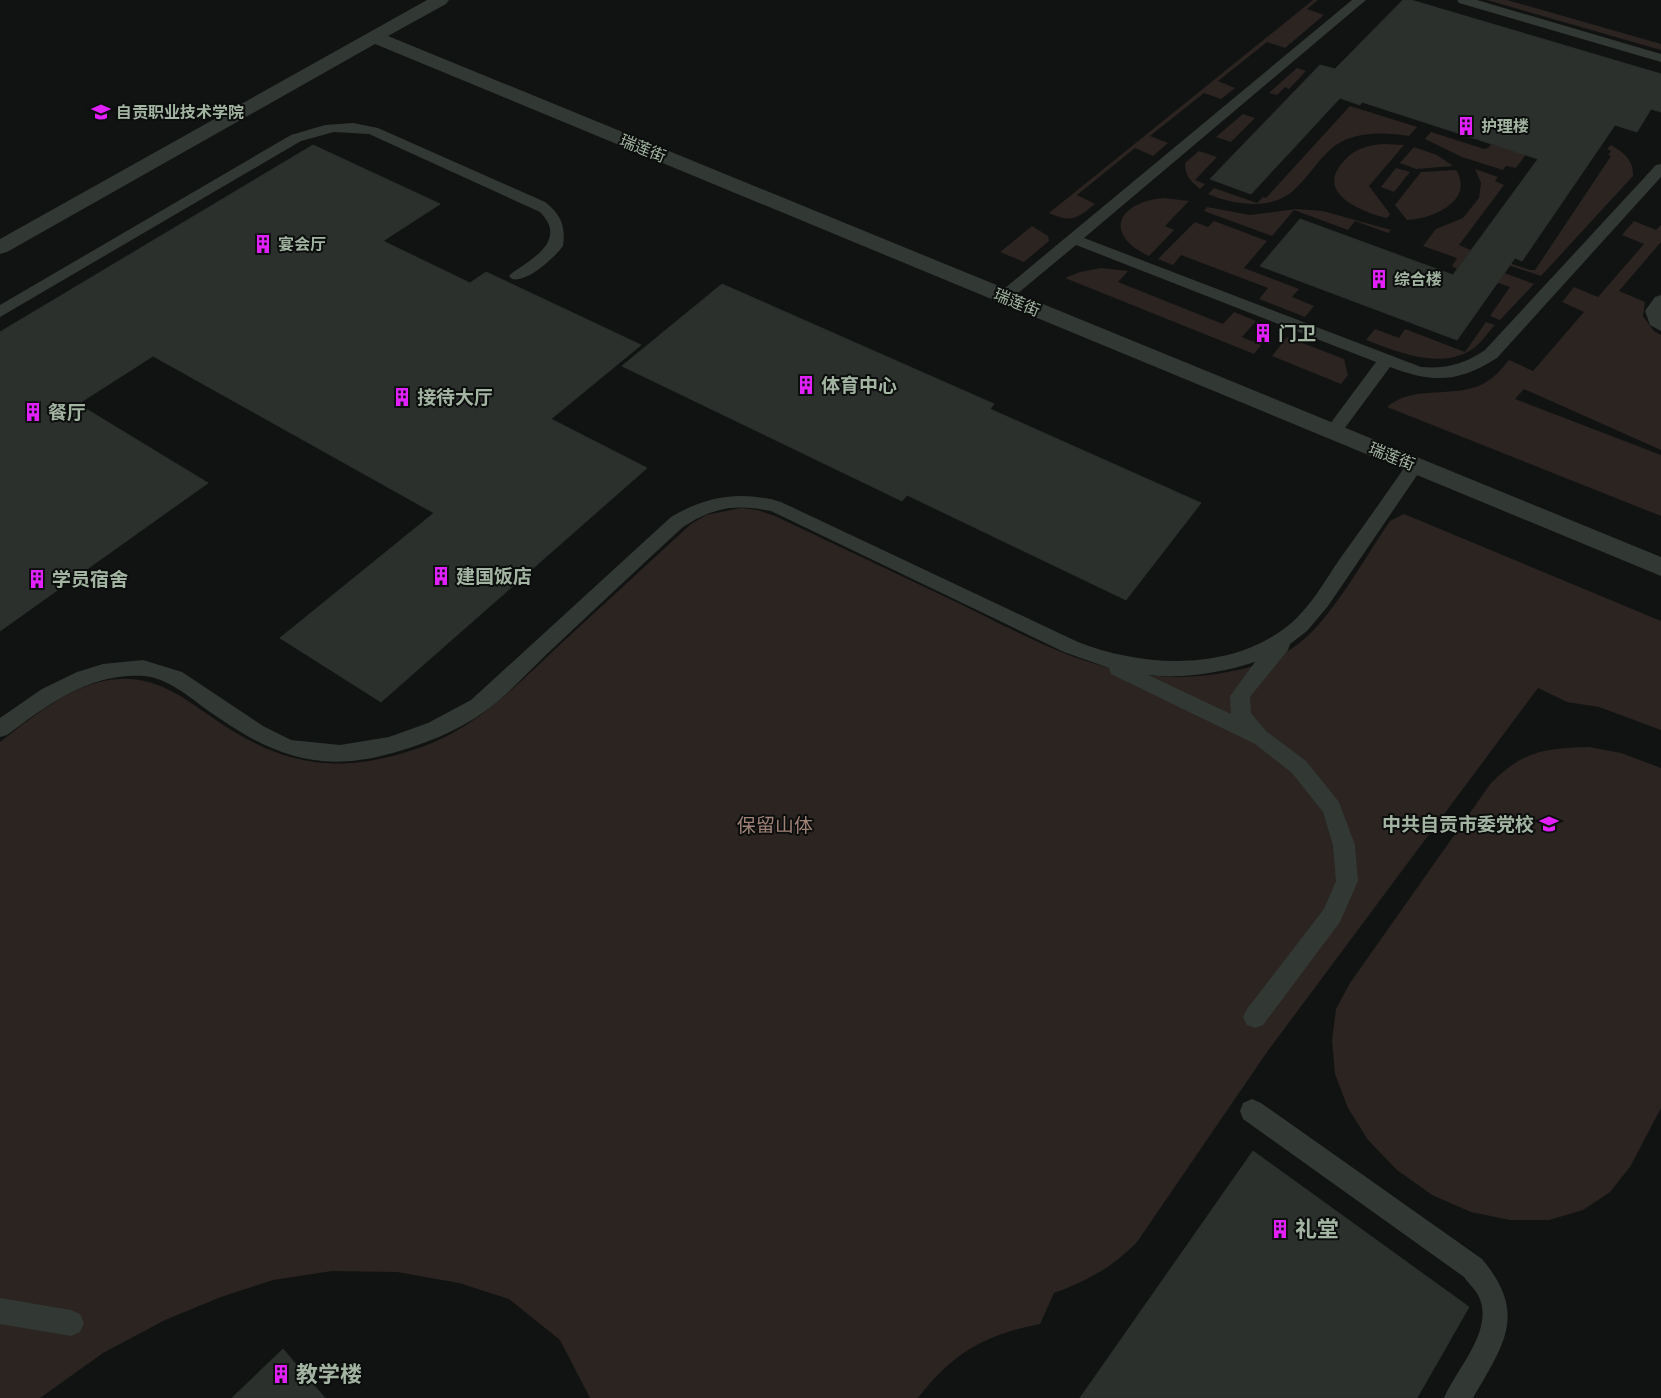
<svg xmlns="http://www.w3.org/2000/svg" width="1661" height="1398" viewBox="0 0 1661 1398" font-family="'Titillium Web','Noto Sans SC',sans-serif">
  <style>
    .green { fill: #2b2421 }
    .building { fill: #2c302c; stroke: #2b2f2c }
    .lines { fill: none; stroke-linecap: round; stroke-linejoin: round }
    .service { fill: #323833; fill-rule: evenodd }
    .tertiary { fill: #323833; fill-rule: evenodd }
    .labels { text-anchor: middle; stroke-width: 4; stroke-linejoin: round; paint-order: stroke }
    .far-poi-label { font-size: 16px; font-weight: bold; fill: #a3b5a2; stroke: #0c0e0d; text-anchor: start }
    .far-street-label { font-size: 16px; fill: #a3b5a2; stroke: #0c0e0d }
    .poi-label { font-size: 19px; font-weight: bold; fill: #a3b5a2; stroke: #0c0e0d; text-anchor: start }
    .park-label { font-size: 19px; fill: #a18377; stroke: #0c0e0d }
    .near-poi-label { font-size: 22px; font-weight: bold; fill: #a3b5a2; stroke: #0c0e0d; text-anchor: start }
  </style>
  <rect width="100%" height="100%" fill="#111312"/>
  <!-- green -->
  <g class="green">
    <path d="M1313 0H1318L1307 9 1324 15 1285 48 1267 42 1218 81 1235 88 1221 99 1204 93 1150 136 1168 143 1153 156 1135 148 1077 195 1095 204C1076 219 1072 223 1049 213Z"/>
    <path d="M1487 0H1507L1661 44V50Z"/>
    <path d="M1297 68 1306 71 1289 89 1285 87 1277 95 1269 93Z"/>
    <path d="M1350 106 1417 127 1409 136C1383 132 1352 131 1331 149 1318 160 1308 177 1295 189 1273 211 1233 205 1208 194L1214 188 1257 203 1263 197 1266 198Z"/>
    <path d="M1243 114 1255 118 1231 142 1216 137Z"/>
    <path d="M1431 132 1484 149 1488 148 1499 134 1533 145 1516 168 1506 166 1503 170 1462 157 1425 139Z"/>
    <path d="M1384 144 1404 145 1369 186 1390 214 1387 218C1361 212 1315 193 1343 162 1354 149 1367 145 1384 144Z"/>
    <path d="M1611 145C1623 152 1634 160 1633 176L1541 276 1493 260 1495 258 1530 270H1535L1611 156 1608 155 1611 151 1607 149Z"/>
    <path d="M1414 147 1437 155 1453 166 1416 169 1400 163Z"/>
    <path d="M1199 151 1217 157 1195 180 1205 184 1200 189C1190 181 1185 175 1185 163Z"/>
    <path d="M1396 168 1410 172 1394 192 1381 187Z"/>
    <path d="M1475 169 1498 177 1495 181 1504 185 1459 245 1471 250 1457 269 1452 266 1457 258 1423 246 1436 229 1463 218 1479 198 1481 183Z"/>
    <path d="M1456 170C1475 201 1432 219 1407 220L1395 205 1421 172Z"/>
    <path d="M1163 198 1189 201 1165 226 1174 230 1149 256C1103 234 1117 203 1163 198Z"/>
    <path d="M1207 207 1250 215 1296 209 1323 211 1391 230 1388 233 1355 221 1348 230 1294 210 1272 236 1204 211Z"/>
    <path d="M1214 221 1267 241 1244 268 1299 289 1292 297 1314 306 1305 317 1259 299 1268 288 1181 255 1173 265 1158 259 1195 222 1208 227Z"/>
    <path d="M1634 221 1656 230 1661 225V242L1619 291 1645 302 1643 316 1654 331 1661 335V450L1524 389 1515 399 1661 455V516L1387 407C1414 384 1453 399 1483 384 1494 378 1502 369 1509 360L1533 371 1584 312 1562 302 1574 287 1598 297 1644 244 1622 235Z"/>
    <path d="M1032 226 1048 236 1049 241 1024 262 1000 252Z"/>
    <path d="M1488 267 1534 284 1500 320 1490 316 1510 287 1481 277Z"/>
    <path d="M1101 268 1128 271 1118 282 1223 324 1234 312 1256 321 1242 337 1261 345 1254 354 1065 278 1080 272Z"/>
    <path d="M1486 322 1495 325C1488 332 1482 342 1474 348 1442 371 1398 352 1366 340L1375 329 1399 338 1405 329 1465 352Z"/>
    <path d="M1287 337 1344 359 1348 375 1341 384 1272 356Z"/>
    <path d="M741 508 757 510 775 516C834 544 893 572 952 600 1041 643 1114 689 1216 674 1243 670 1272 663 1294 647 1329 624 1365 557 1390 521L1404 514 1661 621V730L1599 707 1567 702 1538 688 1267 1052 1137 1242C1113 1267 1087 1281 1054 1293L1040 1324C984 1335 953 1353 918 1398H590L560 1340 509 1299 459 1283 397 1272 332 1271 273 1280 221 1297 165 1320 103 1353 40 1398H0V742C37 714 80 676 130 679 163 681 187 700 213 718 283 767 340 776 422 747 479 727 520 681 565 640 607 601 649 563 691 524L706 515Z"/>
    <path d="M1589 747 1621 753 1661 768V1108L1630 1167 1610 1192 1583 1210 1549 1220H1510L1471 1212 1432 1195 1397 1170 1368 1140 1348 1108 1335 1074 1332 1040 1336 1009 1350 983 1491 783C1523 751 1545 748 1589 747Z"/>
  </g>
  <!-- building -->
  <g class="building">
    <path d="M1403 0H1411L1661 74V112L1651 109 1637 132 1615 125 1522 261 1515 258 1457 340 1260 266 1300 219 1453 275 1538 159 1362 102 1360 105 1340 98 1251 194 1210 179 1320 65 1335 69Z"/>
    <path d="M313 145 440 204 383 241 470 283 486 272 641 345 551 419 647 468 381 702 280 638 434 513 153 356 78 404 208 483 0 631V332Z"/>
    <path d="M722 284 994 404 990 409 1201 503 1126 600 907 495 902 501 622 366Z"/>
    <path d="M1253 1151 1469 1307 1417 1398H1080Z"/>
    <path d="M283 1349 325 1398H232Z"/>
  </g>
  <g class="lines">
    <!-- service -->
    <g class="service">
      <path d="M1352 0H1366L1084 238 1421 367C1446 369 1465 364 1485 350L1656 165 1661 164V177L1497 358C1458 383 1432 383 1390 367L1339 436H1327L1324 432 1376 362 1076 245 1011 299H999L997 296 999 293Z"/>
      <path d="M1457 0H1477L1661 54V62L1459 3Z"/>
      <path d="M353 123 378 128 545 202C561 214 566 227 563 246 554 258 527 283 512 279L509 276 512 273C532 259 568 240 540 212L369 134 334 132 301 141 0 317V305L291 135 325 125Z"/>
      <path d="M1661 295V331L1650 325 1645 311 1655 297Z"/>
      <path d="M1415 459 1421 461 1424 465 1328 606 1307 631 1290 644 1288 650 1250 697 1251 713 1266 731 1306 761 1339 802 1355 845 1358 881 1340 922 1263 1025 1255 1028 1247 1025 1243 1017 1247 1009 1324 909 1336 881 1333 845 1323 812 1292 773 1255 744 1111 674 1109 668 1064 652 771 511C735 504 714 507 683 527 638 568 594 610 549 652 528 672 507 696 484 712 456 732 422 745 389 754 311 775 265 751 203 707 186 694 166 678 144 676 91 672 47 705 7 735L0 737V718L42 689 77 672 103 664 143 660 182 672 263 726 291 740 340 745 389 737 428 723 471 700 671 517C706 496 741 490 781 502L1078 642C1142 667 1227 672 1285 628 1308 611 1323 584 1339 560 1363 527 1386 494 1409 461ZM1255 662 1230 696 1231 714 1148 675C1184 679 1221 673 1255 662Z"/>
      <path d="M1252 1099 1261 1103 1482 1259C1528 1314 1504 1344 1473 1398H1444C1456 1369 1496 1329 1478 1295 1475 1289 1468 1283 1464 1277L1243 1119 1240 1111 1243 1103Z"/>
      <path d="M0 1298 71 1310 80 1314 84 1323 80 1332 71 1336 0 1324Z"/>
    </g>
    <!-- tertiary -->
    <path class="tertiary" d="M427 0H449L446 4 388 36 1661 557V576L375 44 7 252 0 254V239Z"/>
  </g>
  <!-- icons -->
  <defs>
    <g id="university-bare" transform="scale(1.5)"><path d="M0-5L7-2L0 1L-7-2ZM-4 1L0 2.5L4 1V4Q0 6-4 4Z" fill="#e220fc" stroke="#0c0e0d" stroke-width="2.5" paint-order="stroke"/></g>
    <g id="building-bare" transform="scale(1.5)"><path d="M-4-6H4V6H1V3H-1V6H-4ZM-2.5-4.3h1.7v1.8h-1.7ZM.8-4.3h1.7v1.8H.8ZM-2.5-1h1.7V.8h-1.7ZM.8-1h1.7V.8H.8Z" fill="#e220fc" stroke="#0c0e0d" stroke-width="2.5" paint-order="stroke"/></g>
    <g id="school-bare" transform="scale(1.5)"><path d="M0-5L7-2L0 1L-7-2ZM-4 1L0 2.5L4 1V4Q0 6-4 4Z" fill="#e220fc" stroke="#0c0e0d" stroke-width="2.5" paint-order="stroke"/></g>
  </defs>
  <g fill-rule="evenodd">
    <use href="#university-bare" x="101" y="112"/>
    <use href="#building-bare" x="1466" y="126"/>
    <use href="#building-bare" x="263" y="244"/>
    <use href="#building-bare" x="1379" y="279"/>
    <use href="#building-bare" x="1263" y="333"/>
    <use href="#building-bare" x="806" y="385"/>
    <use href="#building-bare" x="402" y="397"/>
    <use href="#building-bare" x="33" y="412"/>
    <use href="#building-bare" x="441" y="576"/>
    <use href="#building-bare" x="37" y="579"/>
    <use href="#school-bare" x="1549" y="824"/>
    <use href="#building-bare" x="1280" y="1229"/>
    <use href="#building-bare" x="281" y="1374"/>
  </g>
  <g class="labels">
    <!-- far-poi labels -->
    <g class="far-poi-label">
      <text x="116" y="118">自贡职业技术学院</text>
      <text x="1481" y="132">护理楼</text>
      <text x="278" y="250">宴会厅</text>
      <text x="1394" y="285">综合楼</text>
    </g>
    <!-- far-street labels -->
    <g class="far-street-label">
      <text transform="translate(643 148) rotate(22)" y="6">瑞莲街</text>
      <text transform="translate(1017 302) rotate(22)" y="6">瑞莲街</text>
      <text transform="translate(1392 456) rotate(22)" y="6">瑞莲街</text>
    </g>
    <!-- poi labels -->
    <g class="poi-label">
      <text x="1278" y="340">门卫</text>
      <text x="821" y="392">体育中心</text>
      <text x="417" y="404">接待大厅</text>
      <text x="48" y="419">餐厅</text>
      <text x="456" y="583">建国饭店</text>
      <text x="52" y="586">学员宿舍</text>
      <text x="1534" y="831" text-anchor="end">中共自贡市委党校</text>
    </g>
    <!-- park labels -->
    <g class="park-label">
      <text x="775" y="832">保留山体</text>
    </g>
    <!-- near-poi labels -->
    <g class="near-poi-label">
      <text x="1295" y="1237">礼堂</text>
      <text x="296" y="1382">教学楼</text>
    </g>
  </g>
</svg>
